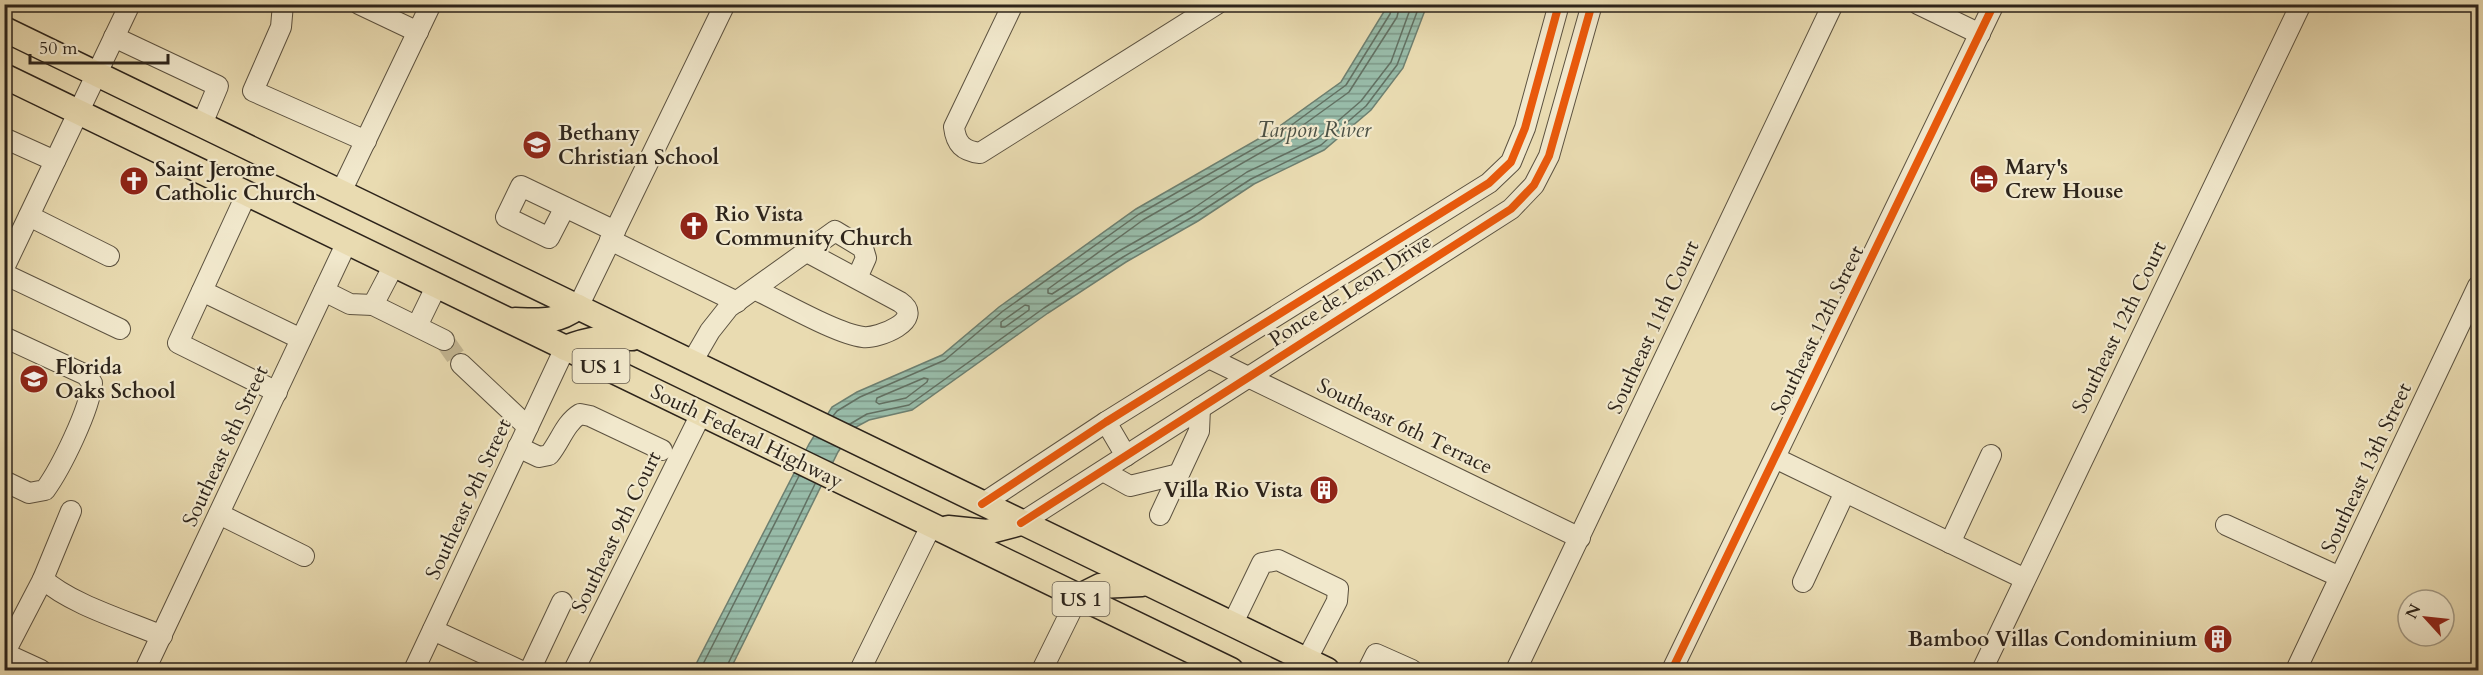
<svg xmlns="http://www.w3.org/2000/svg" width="2483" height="675" viewBox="0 0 2483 675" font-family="Cardo,serif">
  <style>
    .water { fill: url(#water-rules); stroke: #6d7f70; stroke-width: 1.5 }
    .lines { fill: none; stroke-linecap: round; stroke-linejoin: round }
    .shore { stroke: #627062; stroke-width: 1.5 }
    .minor-tunnel { stroke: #c3b693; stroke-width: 20; stroke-dasharray: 20 10; stroke-linecap: butt }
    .minor-casing { stroke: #5c5240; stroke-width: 22 }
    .major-casing { stroke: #2d241b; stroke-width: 27 }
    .minor { stroke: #f1e8cc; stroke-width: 20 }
    .major { stroke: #e9dbb1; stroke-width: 24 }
    .cycleway-casing { stroke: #f1e8cc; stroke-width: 11 }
    .cycleway { stroke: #e8590c; stroke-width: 8 }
    .labels { text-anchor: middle; stroke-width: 4.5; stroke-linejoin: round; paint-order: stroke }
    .shield { fill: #f1e8cc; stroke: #685f50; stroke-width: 1.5 }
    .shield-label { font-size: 20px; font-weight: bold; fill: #2d241b }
    .poi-label { font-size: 21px; font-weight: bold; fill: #2d241b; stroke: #f1e8cc; text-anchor: start }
    .street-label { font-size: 21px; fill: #2d241b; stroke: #f1e8cc }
    .water-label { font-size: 22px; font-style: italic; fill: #4d5145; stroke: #f1e8cc }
  </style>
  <defs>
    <pattern id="water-rules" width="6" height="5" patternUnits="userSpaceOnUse" patternTransform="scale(1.5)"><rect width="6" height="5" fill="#98bba8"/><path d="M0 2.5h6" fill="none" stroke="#7c9888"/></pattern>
  </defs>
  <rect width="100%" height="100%" fill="#e9dbb1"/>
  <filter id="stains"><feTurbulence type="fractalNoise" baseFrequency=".00333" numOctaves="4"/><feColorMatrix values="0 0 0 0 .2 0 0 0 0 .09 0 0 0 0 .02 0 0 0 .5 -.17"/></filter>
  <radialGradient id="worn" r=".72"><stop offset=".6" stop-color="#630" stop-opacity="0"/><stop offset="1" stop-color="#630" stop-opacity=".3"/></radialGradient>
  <!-- water -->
  <path class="water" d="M1388 5H1427L1403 68 1371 110 1324 150 1254 184 1198 221 1126 262 1048 313 912 410 869 420 854 428 838 452 730 670H693L809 444 832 407 857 392 942 355 999 307 1136 209 1274 130 1341 82Z"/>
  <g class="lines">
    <!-- shore -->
    <g class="shore">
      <path d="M1400 4 1397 17 1349 92 1281 141 1143 220 1048 289V293L1052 294 1119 251 1191 210 1247 172 1317 139 1361 101 1391 62 1412 4"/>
      <path d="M1025 305 1029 306V310L1005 327H1001V322Z"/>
      <path d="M924 378 928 379 927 382 906 398 879 404 876 402 877 398Z"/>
      <path d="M833 416 837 411 860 397 945 360 1003 311 1139 214 1278 135 1346 85 1390 14 1393 4"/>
      <path d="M850 424 867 414 909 405 1044 308 1123 257 1194 216 1251 179 1321 145 1366 106 1397 65 1420 4"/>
      <path d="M700 670 799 476"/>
      <path d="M725 670 815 484"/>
    </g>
    <!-- minor-tunnel -->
    <path class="minor-tunnel" d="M444 340 461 364"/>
    <!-- minor casing -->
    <g class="minor-casing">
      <g id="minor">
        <path d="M283 4 281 27 253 91 366 141"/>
        <path d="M359 4 418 32"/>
        <path d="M1013 4 954 127C956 144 963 151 980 153L1217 4"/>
        <path d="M1918 4 1980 34"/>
        <path d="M114 37 218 86 202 124"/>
        <path d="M4 138 55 161"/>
        <path d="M341 192 431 4"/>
        <path d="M247 193 178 343 277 392"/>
        <path d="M565 207 549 238 506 217 521 186 615 231"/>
        <path d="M29 216 109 256"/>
        <path d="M610 240 737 302"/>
        <path d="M4 268 130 4"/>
        <path d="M4 274 120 329"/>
        <path d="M756 290C782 302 837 334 863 337 878 339 926 320 900 302L807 252"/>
        <path d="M202 291 301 339"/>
        <path d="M324 291 350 304 373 305 444 340"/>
        <path d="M373 305 394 265"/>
        <path d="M578 307 725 4"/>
        <path d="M417 326 437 285"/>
        <path d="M4 337 86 375 92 383C90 409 61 468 45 490L29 493 4 481"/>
        <path d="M1209 358 1580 538"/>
        <path d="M692 362 710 331 729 307 835 231 863 248 866 258 857 278"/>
        <path d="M461 364 528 427"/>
        <path d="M1106 422 1126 456"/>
        <path d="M518 447 539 457 549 455C560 442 565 423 580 414L590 416 662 450"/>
        <path d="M1775 458 2025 579"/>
        <path d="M1103 471 1130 486 1179 474"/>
        <path d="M982 504 1106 422 1489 183 1511 162 1525 128 1559 4"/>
        <path d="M71 511 43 579C70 604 127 621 162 636"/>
        <path d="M219 514 304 556"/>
        <path d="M1160 515 1199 431 1200 408"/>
        <path d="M1021 523 1511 209 1534 185 1549 156 1592 4"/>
        <path d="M2226 525 2340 577"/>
        <path d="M1950 543 1991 455"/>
        <path d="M1803 582 1845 492"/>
        <path d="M1232 625 1262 563 1278 560 1338 589 1337 601 1306 661"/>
        <path d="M433 630 519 670"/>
        <path d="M4 653 41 670"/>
        <path d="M4 654 43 579"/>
        <path d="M145 670 347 242"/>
        <path d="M414 670 565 348"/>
        <path d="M530 670 562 602"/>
        <path d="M574 670 701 414"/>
        <path d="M860 670 931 526"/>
        <path d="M1042 670 1078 597"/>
        <path d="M1368 670 1376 654 1412 670"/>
        <path d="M1516 670 1833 4"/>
        <path d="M1672 670 1994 4"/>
        <path d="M1982 670 2301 4"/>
        <path d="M2296 670 2478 286"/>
      </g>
    </g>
    <!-- major casing -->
    <g class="major-casing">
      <g id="major">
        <path d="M4 29 1327 670"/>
        <path d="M4 76 1231 670"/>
        <path d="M515 320C540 321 557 323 578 307"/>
        <path d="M565 348C591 338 605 337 632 338"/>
        <path d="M948 528 987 532 1021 523"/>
        <path d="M1078 597 1100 586 1142 584"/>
      </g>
    </g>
    <!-- minor -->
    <use href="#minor" class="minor"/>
    <!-- major -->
    <use href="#major" class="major"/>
    <!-- cycleway casing -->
    <g class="cycleway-casing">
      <g id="cycleway">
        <path d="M982 504 1106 422 1489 183 1511 162 1525 128 1559 4"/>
        <path d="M1021 523 1511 209 1534 185 1549 156 1592 4"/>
        <path d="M1672 670 1994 4"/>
      </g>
    </g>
    <!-- cycleway -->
    <use href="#cycleway" class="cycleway"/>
  </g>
  <!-- icons -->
  <defs>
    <g id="school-disc" transform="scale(1.5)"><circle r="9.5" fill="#8f2418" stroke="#f1e8cc"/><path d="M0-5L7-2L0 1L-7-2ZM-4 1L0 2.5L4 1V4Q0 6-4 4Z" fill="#fff"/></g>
    <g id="hotel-disc" transform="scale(1.5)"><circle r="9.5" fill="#8f2418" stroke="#f1e8cc"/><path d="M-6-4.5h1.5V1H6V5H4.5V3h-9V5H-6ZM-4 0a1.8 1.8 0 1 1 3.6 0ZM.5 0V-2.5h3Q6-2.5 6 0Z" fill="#fff"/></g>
    <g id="church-disc" transform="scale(1.5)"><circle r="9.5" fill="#8f2418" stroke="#f1e8cc"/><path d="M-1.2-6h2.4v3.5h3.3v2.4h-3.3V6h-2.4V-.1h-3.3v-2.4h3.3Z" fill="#fff"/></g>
    <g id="building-disc" transform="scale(1.5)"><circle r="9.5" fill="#8f2418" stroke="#f1e8cc"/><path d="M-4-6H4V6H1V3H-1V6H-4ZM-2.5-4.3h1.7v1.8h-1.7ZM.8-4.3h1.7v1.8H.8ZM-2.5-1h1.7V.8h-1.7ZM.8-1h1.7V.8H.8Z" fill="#fff"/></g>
  </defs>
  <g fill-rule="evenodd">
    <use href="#school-disc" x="537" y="145"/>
    <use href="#hotel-disc" x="1984" y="179"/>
    <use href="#church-disc" x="134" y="181"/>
    <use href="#church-disc" x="694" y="226"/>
    <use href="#school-disc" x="34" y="379"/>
    <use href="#building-disc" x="1324" y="490"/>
    <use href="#building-disc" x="2218" y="639"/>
  </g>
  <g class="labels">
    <!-- shield labels -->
    <g class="shield">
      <rect x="572.5" y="349" width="57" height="34" rx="4.5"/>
      <rect x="1052.5" y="582" width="57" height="34" rx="4.5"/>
    </g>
    <g class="shield-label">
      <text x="601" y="373">US 1</text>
      <text x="1081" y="606">US 1</text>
    </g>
    <!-- poi labels -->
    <g class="poi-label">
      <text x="558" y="140">Bethany<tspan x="558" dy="24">Christian School</tspan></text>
      <text x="2005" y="174">Mary's<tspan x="2005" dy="24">Crew House</tspan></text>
      <text x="155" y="176">Saint Jerome<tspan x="155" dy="24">Catholic Church</tspan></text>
      <text x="715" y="221">Rio Vista<tspan x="715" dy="24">Community Church</tspan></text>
      <text x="55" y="374">Florida<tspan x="55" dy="24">Oaks School</tspan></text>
      <text x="1303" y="497" text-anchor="end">Villa Rio Vista</text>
      <text x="2197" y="646" text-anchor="end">Bamboo Villas Condominium</text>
    </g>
    <!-- street labels -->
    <g class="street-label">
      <text transform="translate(1350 290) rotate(-33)" y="7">Ponce de Leon Drive</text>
      <text transform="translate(1653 327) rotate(-65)" y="7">Southeast 11th Court</text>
      <text transform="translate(2119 327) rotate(-64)" y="7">Southeast 12th Court</text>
      <text transform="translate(1817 330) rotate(-64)" y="7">Southeast 12th Street</text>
      <text transform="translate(1405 426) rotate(26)" y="7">Southeast 6th Terrace</text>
      <text transform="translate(747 436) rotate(26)" y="7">South Federal Highway</text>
      <text transform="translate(225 446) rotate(-65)" y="7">Southeast 8th Street</text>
      <text transform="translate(2366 468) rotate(-65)" y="7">Southeast 13th Street</text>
      <text transform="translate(468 499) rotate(-65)" y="7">Southeast 9th Street</text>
      <text transform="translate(616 532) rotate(-64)" y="7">Southeast 9th Court</text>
    </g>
    <!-- water labels -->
    <g class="water-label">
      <text x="1314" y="137">Tarpon River</text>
    </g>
  </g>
  <!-- margin -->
  <rect width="2483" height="675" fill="none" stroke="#e9dbb1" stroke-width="24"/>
  <rect x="6" y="6" width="2471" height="663" fill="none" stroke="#2d241b" stroke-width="3"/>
  <rect x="12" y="12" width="2459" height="651" fill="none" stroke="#2d241b" stroke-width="1.5"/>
  <!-- north arrow -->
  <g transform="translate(2426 618) rotate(297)"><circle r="28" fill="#f1e8cc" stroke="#a39a85" stroke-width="1.5"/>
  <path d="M0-4.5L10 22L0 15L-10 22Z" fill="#8f2418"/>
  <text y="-9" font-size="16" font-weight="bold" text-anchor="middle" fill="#2d241b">N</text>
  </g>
  <!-- scale -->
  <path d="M30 54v9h138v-9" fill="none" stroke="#2d241b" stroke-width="3"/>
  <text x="39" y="54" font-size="18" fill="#2d241b" stroke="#f1e8cc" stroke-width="4.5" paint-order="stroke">50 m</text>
  <rect width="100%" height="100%" filter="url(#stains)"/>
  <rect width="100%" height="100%" fill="url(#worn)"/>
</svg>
